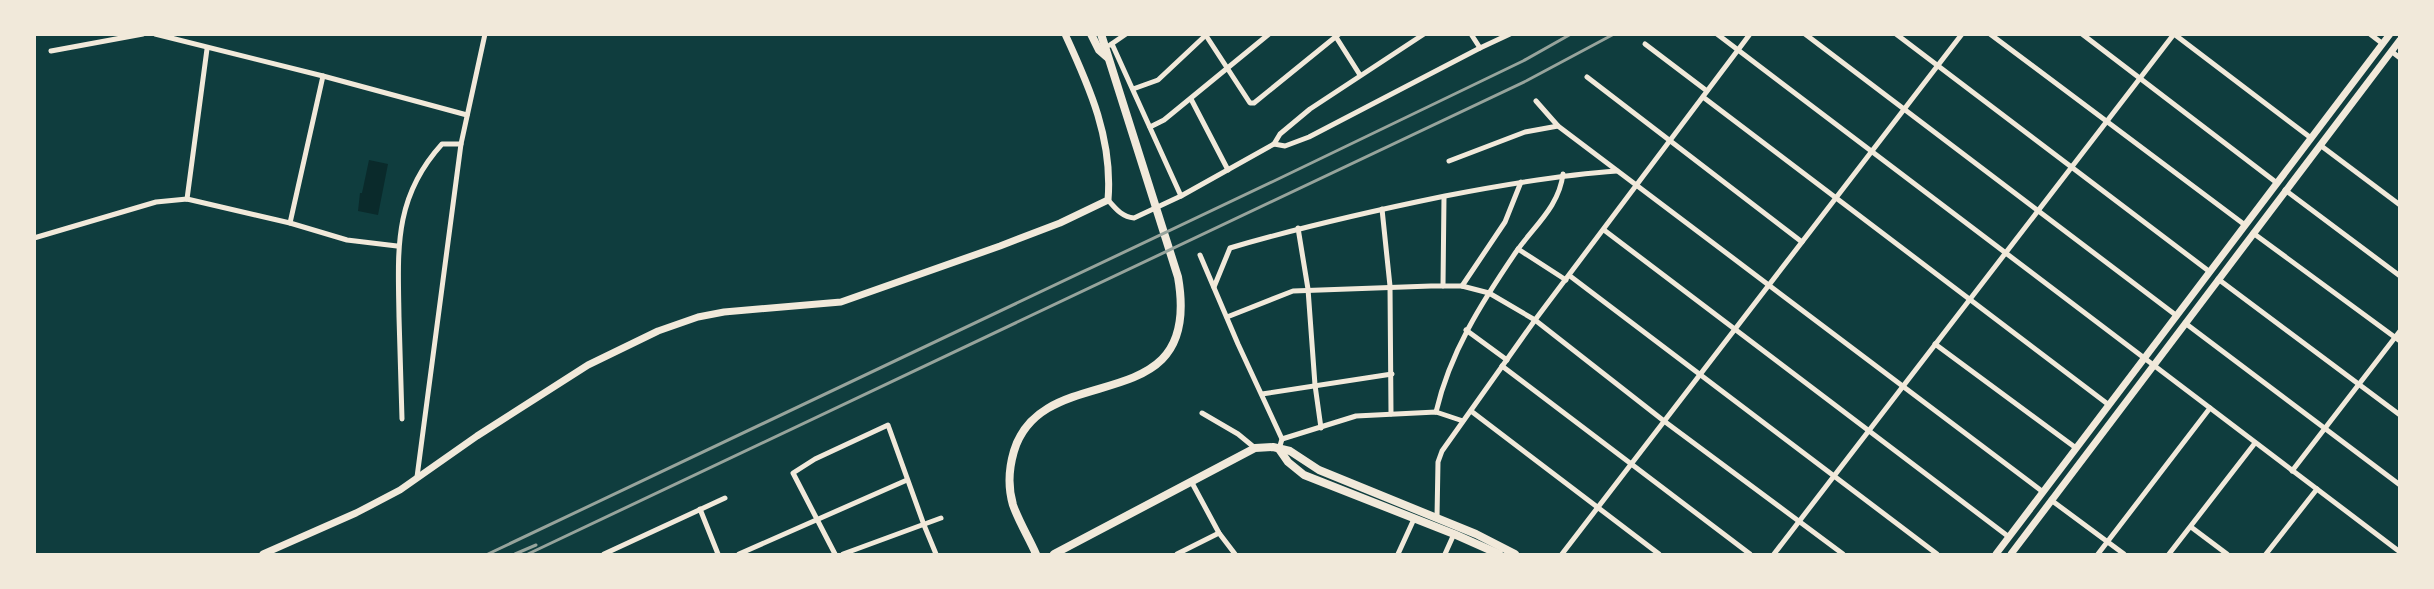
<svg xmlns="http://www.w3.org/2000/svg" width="2434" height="589" viewBox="0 0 2434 589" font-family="'PT Sans',sans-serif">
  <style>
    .water { fill: #0a2a2b }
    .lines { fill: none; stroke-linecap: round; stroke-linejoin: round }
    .minor { stroke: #f1e9da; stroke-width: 5 }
    .tertiary { stroke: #f1e9da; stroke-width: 7 }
    .secondary { stroke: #f1e9da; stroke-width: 8 }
    .rail { stroke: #97a49c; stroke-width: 3 }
  </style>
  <rect width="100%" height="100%" fill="#0f3d3e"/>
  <!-- water -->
  <path class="water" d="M369 160 388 164 378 215 358 211 360 193H362Z"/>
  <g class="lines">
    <!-- minor -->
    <g class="minor">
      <path d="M155 34 323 76 467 115"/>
      <path d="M1205 34 1250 103H1254L1339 34"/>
      <path d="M1471 34 1480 48 1510 34"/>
      <path d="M1717 34 2400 552"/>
      <path d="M1805 34 2177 316"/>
      <path d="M1896 34 2210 272"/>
      <path d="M1990 34 2245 225"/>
      <path d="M2082 34 2277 183"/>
      <path d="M2174 34 2311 138"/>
      <path d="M2370 34 2383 44"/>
      <path d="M1336 37 1360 75"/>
      <path d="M1112 44 1181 196"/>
      <path d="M1645 44 1707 91"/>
      <path d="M1110 45 1126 34"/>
      <path d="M51 51 143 34"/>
      <path d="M2391 51 2400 58"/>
      <path d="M1587 77 1802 242"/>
      <path d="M1133 89 1158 80 1207 34"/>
      <path d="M1703 97 2109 405"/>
      <path d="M1191 99 1228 170"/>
      <path d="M1536 101 1558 126 2043 492"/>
      <path d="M1150 127 1164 120 1269 34"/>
      <path d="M1274 144 1285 146 1309 137 1480 48"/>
      <path d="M2320 145 2400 205"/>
      <path d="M1449 161 1525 132 1558 126"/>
      <path d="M2285 190 2400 276"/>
      <path d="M187 199 207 49"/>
      <path d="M1108 200C1116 209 1122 217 1134 218L1181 196 1274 144 1280 134 1310 109 1424 34"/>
      <path d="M1382 209 1390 286 1391 414"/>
      <path d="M290 223 323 76"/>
      <path d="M1298 228 1308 289 1315 385 1321 428"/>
      <path d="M1604 230 2009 537"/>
      <path d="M2253 233 2400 341"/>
      <path d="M34 238 156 202 187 199 290 223 347 240 397 246"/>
      <path d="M1518 249 1566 280"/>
      <path d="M1200 255 1238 344 1282 439 1279 449"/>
      <path d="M1570 276 1937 554"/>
      <path d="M2218 279 2400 415"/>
      <path d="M1443 286 1444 197"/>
      <path d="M1462 286 1505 222 1521 182"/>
      <path d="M1214 287 1230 248C1301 227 1372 211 1445 196 1502 185 1559 175 1617 171"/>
      <path d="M1227 317 1293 291 1431 286H1462L1489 293 1535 320 1664 421 1843 554"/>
      <path d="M2185 323 2400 485"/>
      <path d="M1466 330 1507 360"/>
      <path d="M1935 344 2076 448"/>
      <path d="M1502 366 1750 554"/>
      <path d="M1262 394 1392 374"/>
      <path d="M1471 411 1659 554"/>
      <path d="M1436 412C1450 352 1482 302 1516 252 1534 226 1559 207 1563 174"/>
      <path d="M1202 413 1238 434 1255 448"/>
      <path d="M402 419C401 385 400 351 399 317 398 250 393 198 442 144H461"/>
      <path d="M1282 439 1356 416 1436 412 1463 421"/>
      <path d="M2292 471 2400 331"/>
      <path d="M417 477 461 144 485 34"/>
      <path d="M1191 481 1219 533 1235 554"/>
      <path d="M2051 500 2124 554"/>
      <path d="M700 509 718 554"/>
      <path d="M1437 517 1438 462 1442 451 1535 320 1750 34"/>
      <path d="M2191 527 2227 554"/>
      <path d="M604 554 725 498"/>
      <path d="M739 554 907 480"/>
      <path d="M835 554 793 473 815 459 888 425 924 525 936 554"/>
      <path d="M843 554 941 518"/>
      <path d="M1177 554 1219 533"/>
      <path d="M1398 554 1414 519"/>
      <path d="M1445 554 1454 534"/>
      <path d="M1562 554 1962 34"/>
      <path d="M1774 554 2174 34"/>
      <path d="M2098 554 2210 408"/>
      <path d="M2169 554 2255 443"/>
      <path d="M2266 554 2317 489"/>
    </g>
    <!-- tertiary -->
    <g class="tertiary">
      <path d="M263 554 356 513 400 490 477 436 588 365 658 331 698 317 724 312 841 302 1000 246 1060 223 1108 200C1113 140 1090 88 1065 34"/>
      <path d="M1996 554 2390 34"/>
      <path d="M2011 554 2400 40"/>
    </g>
    <!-- secondary -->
    <g class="secondary">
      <path d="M1091 34 1099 50 1107 57"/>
      <path d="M1279 449 1288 462 1304 475 1454 534 1499 554"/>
      <path d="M1036 554C1029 538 1019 522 1013 505 1008 488 1009 468 1014 451 1043 355 1204 425 1178 277L1101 34"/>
      <path d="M1054 554 1255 448 1273 447 1290 451 1319 470 1476 534 1515 554"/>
    </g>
    <!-- rail -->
    <g class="rail">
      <path d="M488 554 1274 181 1523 61 1571 34"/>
      <path d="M515 554 536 545"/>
      <path d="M528 554 1526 81 1614 34"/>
    </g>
  </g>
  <!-- border -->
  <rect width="2434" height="589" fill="none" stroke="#f1e9da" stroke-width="72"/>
</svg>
